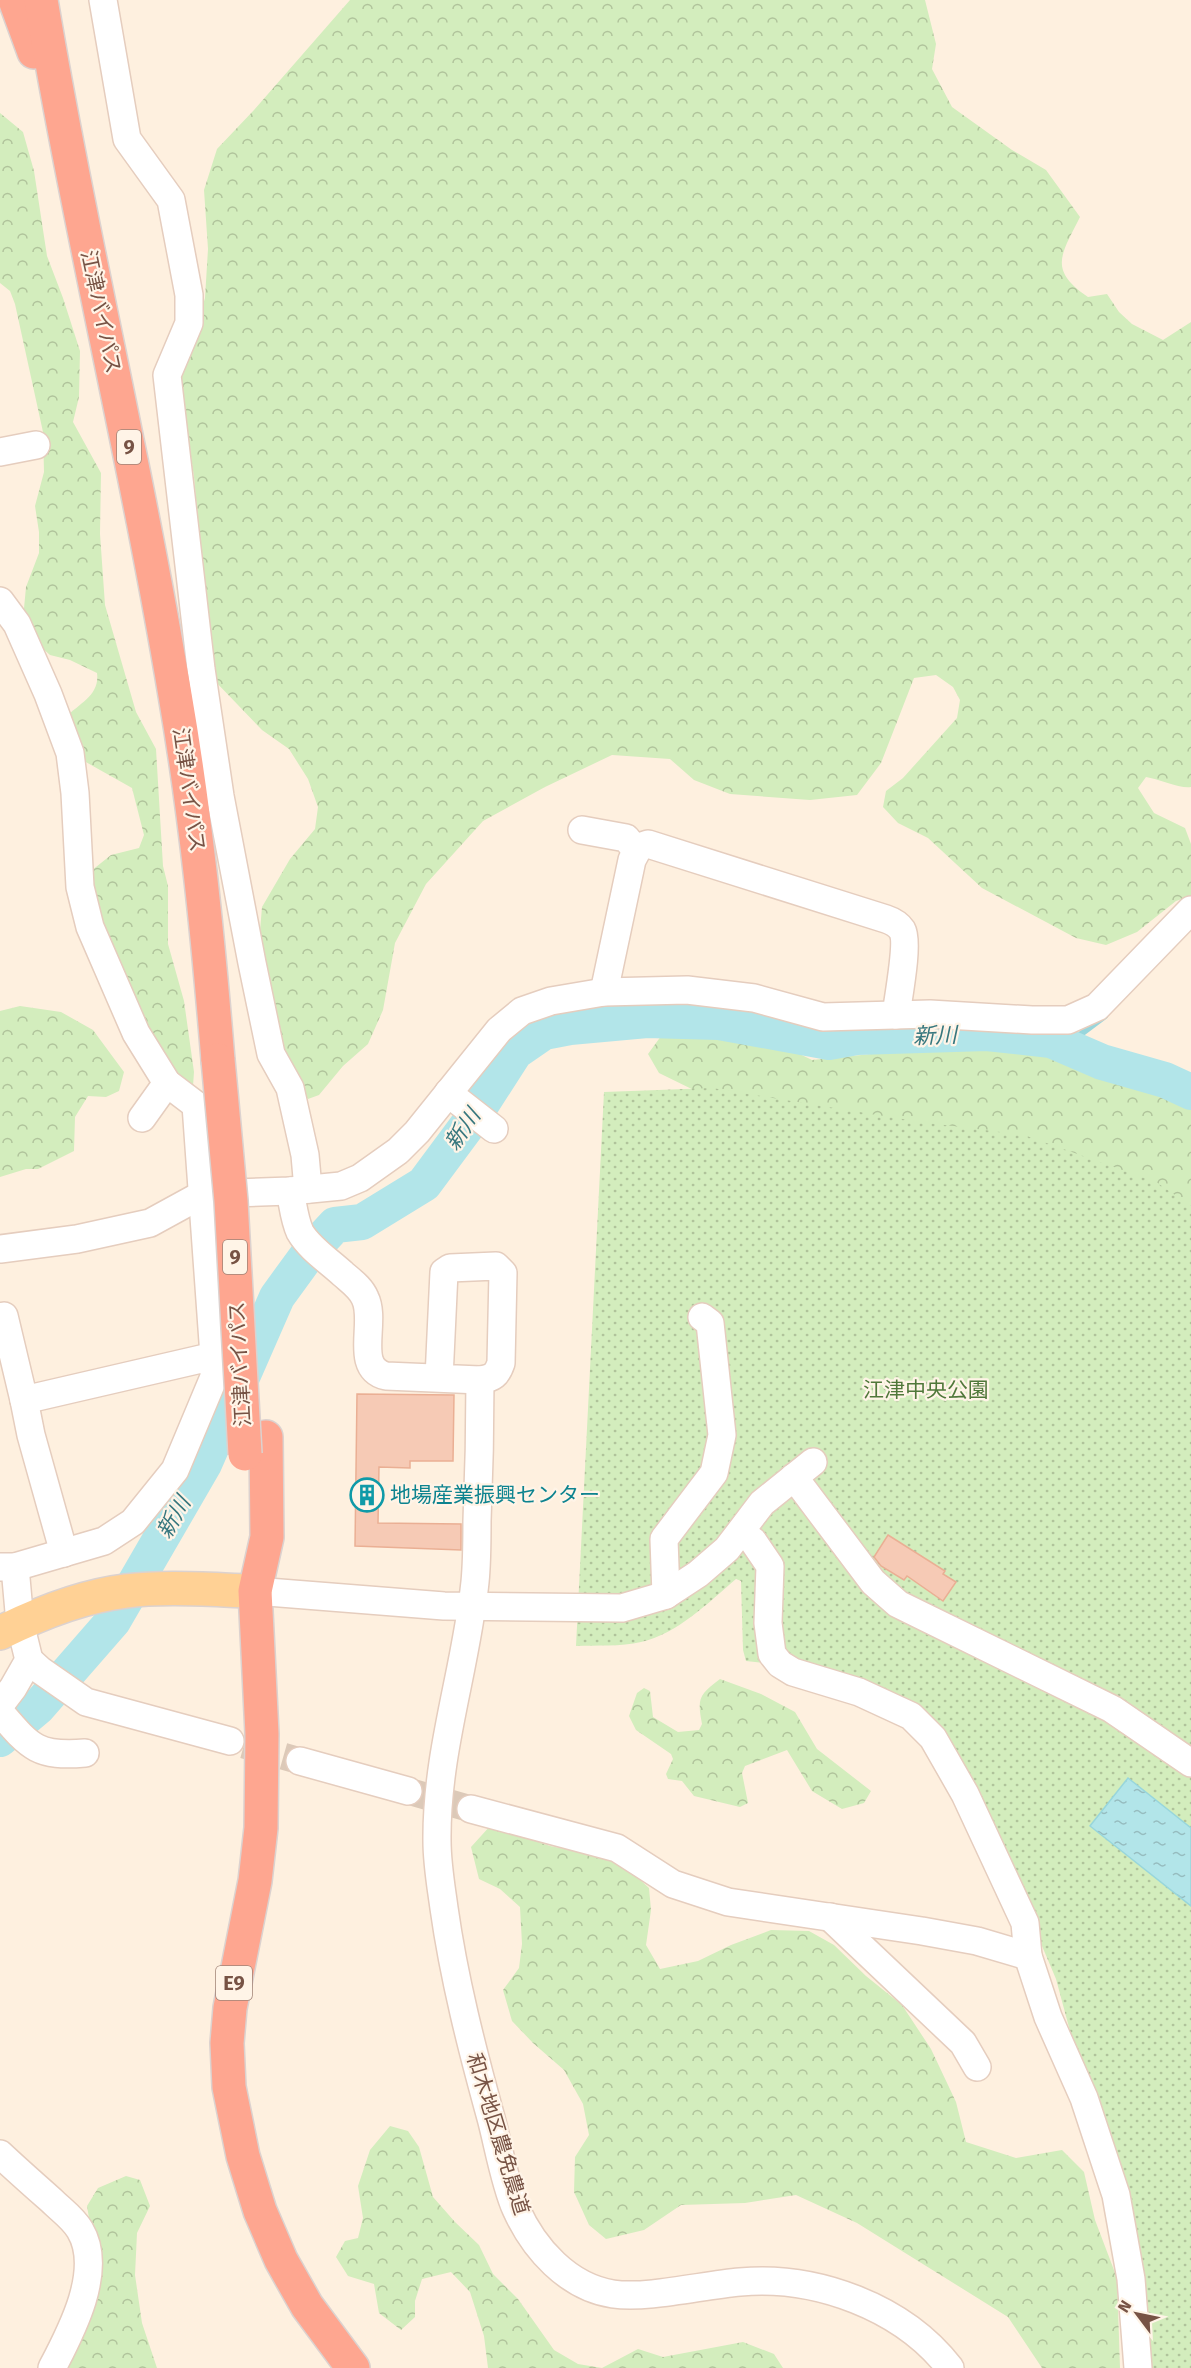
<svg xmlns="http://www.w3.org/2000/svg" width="1191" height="2368" viewBox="0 0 1191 2368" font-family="'Fira Sans','Noto Sans JP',sans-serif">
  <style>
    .forest { fill: url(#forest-crowns) }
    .park { fill: url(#park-dots) }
    .water { fill: url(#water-ripples); stroke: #98d6dc; stroke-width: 1.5 }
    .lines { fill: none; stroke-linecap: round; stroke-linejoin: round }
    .stream { stroke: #98d6dc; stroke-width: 6 }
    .river { stroke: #b2e5e9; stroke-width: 36 }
    .building { fill: #f6cab5; stroke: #eaaf94; stroke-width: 1.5 }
    .minor-tunnel { stroke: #dcc9b8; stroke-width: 27; stroke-dasharray: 27 14; stroke-linecap: butt }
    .minor-casing { stroke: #e5cdbe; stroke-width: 30 }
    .major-casing { stroke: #dcd2cf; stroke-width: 36 }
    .highway-casing { stroke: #dcd2cf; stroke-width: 36 }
    .minor { stroke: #fff; stroke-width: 27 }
    .major { stroke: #ffd195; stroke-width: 33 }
    .highway { stroke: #fea690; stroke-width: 33 }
    .highway-bridge-casing { stroke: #dcd2cf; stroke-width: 36; stroke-linecap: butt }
    .highway-bridge { stroke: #fea690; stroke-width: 33 }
    .labels { text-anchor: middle; stroke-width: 4.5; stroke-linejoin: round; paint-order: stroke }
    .shield { fill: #fff4e7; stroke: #a08376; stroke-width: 1.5 }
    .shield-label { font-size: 20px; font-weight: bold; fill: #775345 }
    .street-label { font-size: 21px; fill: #775345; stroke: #fff4e7 }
    .park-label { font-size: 21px; fill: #50783a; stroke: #fff4e7 }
    .culture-label { font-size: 21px; fill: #0d838f; stroke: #fff4e7; text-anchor: start }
    .water-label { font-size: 22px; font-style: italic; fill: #37777e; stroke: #fff4e7 }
  </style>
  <defs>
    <pattern id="forest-crowns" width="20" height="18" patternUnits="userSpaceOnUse" patternTransform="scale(1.5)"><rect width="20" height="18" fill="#d3edbd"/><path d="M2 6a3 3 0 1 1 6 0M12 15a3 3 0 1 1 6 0" fill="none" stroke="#b0c39b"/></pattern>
    <pattern id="park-dots" width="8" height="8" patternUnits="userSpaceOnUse" patternTransform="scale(1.5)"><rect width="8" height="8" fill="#d3edbd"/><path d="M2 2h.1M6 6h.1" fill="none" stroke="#b0c39b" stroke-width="1.8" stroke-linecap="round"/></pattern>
    <pattern id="water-ripples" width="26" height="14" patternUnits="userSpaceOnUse" patternTransform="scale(1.5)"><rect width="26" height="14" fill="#b2e5e9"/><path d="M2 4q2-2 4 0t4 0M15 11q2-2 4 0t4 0" fill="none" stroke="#96bcbf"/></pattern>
  </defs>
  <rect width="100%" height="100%" fill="#fef0df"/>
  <!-- forest -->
  <g class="forest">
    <path d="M350 0H925L936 44 932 69 952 107 1012 150 1046 170 1080 217C1061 255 1048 270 1088 297L1107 294 1119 312 1132 324 1163 340 1191 322V787C1181 789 1158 779 1146 777L1138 788 1154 813 1185 828 1191 844V896L1176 901 1137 932 1106 945 1076 938 982 888 928 838 898 823 883 807 886 791 903 778 957 718 960 700 953 687 936 675 914 678 881 763 857 795 810 800 730 794 694 780 670 759 612 755 545 787 483 821 426 884 395 943 383 1010 368 1044 343 1066 319 1095 308 1099 298 1087 278 1045 259 943 262 907 290 859 315 829 318 807 308 779 289 749 262 730 213 679 194 477 180 381 205 298 208 249 204 190 217 149 254 110Z"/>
    <path d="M0 113 23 132 34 171 47 256 63 298 80 351 79 397 73 422 101 473 100 534 105 605 136 712 156 749 163 866 168 886V944L184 1001 194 1072 193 1086 190 1088 159 1061 93 918 91 871 111 855 139 848 144 835 132 788 84 761 66 717C80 703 100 695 97 673L70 660 50 655 32 639 23 619 26 587 39 553V532L35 506 44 472 43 432 15 304 10 291 0 283Z"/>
    <path d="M20 1006 61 1012 93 1030 124 1072 119 1091 106 1097 88 1096 75 1117 74 1151 38 1169H26L0 1177V1011Z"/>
    <path d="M697 1027 735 1033 777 1043 812 1060 970 1044 1033 1045 1191 1102V1219L706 1096 659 1073 648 1054 664 1032Z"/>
    <path d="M720 1679 761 1694 795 1712 817 1749 871 1791 864 1803 842 1809 812 1791 787 1750 745 1766 742 1773 748 1803 740 1807 694 1796 682 1781 668 1779 666 1774 673 1759 671 1754 636 1730 629 1716 637 1693 644 1688 650 1691 653 1717 678 1732 699 1730 702 1724C697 1698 699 1695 720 1679Z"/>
    <path d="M491 1825 550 1846 599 1856 624 1865 649 1888 651 1910 646 1945 660 1969 698 1961 731 1945 771 1930 809 1931 834 1945 866 1976 902 2005 931 2049 956 2102 966 2142 1016 2158 1062 2150 1084 2172 1095 2220 1117 2278 1120 2368H1042L1008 2317 857 2223 796 2195 745 2203 681 2205 644 2230 606 2239 589 2225 574 2192 575 2157 589 2135 583 2104 564 2070 533 2043 512 2021 503 1990 519 1968 522 1944 520 1907 500 1889 479 1879 471 1847Z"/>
    <path d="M390 2126 408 2131 419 2147 433 2197 455 2222 479 2245 493 2274 518 2299 554 2350 578 2364 602 2368H488L484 2336 470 2292 451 2272 422 2279 415 2301V2317L401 2330 379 2313 374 2284 348 2276 336 2257 345 2241 358 2238 363 2218 358 2186 370 2150Z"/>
    <path d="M126 2176 140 2180 150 2206 137 2233 135 2275 142 2323 157 2368H65L92 2236 87 2206 98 2188Z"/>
    <path d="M743 2342 774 2354 783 2368H602L638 2349 663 2357Z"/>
  </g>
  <!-- park -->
  <path class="park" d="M712 1088 921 1122 1024 1135 1156 1182 1191 1206V2368H1151L1131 2199 1077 2057 1056 1979 1031 1920 929 1745 908 1725 765 1663 746 1661 743 1650 741 1581 736 1579C708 1603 677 1634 641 1642 621 1647 597 1645 576 1646L604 1092Z"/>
  <!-- water -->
  <path class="water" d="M1128 1778 1191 1828V1906L1090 1826Z"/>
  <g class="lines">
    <!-- stream -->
    <path class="stream" d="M1051 1040H1073L1105 1016"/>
    <!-- river -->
    <path class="river" d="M0 1739 38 1707 113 1621 204 1464 277 1297 309 1253 335 1225 362 1222 424 1184 470 1122 515 1052 544 1032 570 1027 647 1020 719 1022 829 1042 857 1037 987 1033 1051 1040 1102 1062 1165 1080 1191 1092"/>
  </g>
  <!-- building -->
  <g class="building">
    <path d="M357 1394 454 1395 453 1461H410V1468L379 1467 378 1523 461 1524V1550L355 1546Z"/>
    <path d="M888 1535 945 1571 943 1574 956 1582 943 1601 907 1576 904 1580 881 1566 874 1557Z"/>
  </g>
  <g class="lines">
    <!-- minor-tunnel -->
    <g class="minor-tunnel">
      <path d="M244 1745 300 1761"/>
      <path d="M408 1791 471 1809"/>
    </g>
    <!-- minor casing -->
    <g class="minor-casing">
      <g id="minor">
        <path d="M103 0 127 139 171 200 189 295V323L167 375 201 669 220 796 252 963 271 1054 290 1088 305 1155 308 1189"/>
        <path d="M0 452 36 445"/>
        <path d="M0 601 17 624 48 694 70 753 75 793 80 887 90 927 136 1033 167 1083 196 1105 214 1356V1377L175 1470 133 1522 104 1541 15 1567H0"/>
        <path d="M582 830 626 838 636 850"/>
        <path d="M604 992 632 860 639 847 648 844 886 919C892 921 898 924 902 930 909 942 898 999 896 1015"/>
        <path d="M448 1093 494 1129"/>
        <path d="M142 1118 167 1083"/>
        <path d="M290 1191C293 1204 294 1219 300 1232 309 1248 329 1261 343 1274 351 1281 361 1288 365 1298 377 1322 353 1368 386 1376L480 1380C493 1378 497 1375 501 1363L503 1273 496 1266 450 1268 444 1272 439 1378"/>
        <path d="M0 1249 77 1239 150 1223 203 1194 290 1191 341 1186 360 1178 398 1151 417 1132 499 1030 522 1011 551 1001 604 992 687 990 754 998 823 1017 930 1014 1032 1020H1068L1097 1007 1191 910"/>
        <path d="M0 1317 4 1316 24 1400 214 1356"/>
        <path d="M480 1380C480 1427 479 1474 477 1521 477 1541 477 1562 475 1582 466 1669 436 1752 437 1841 437 1864 441 1886 444 1908 454 1979 472 2049 491 2118 498 2144 505 2185 516 2209 534 2249 568 2287 613 2294 648 2299 703 2285 740 2282 816 2275 903 2307 950 2368"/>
        <path d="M24 1400 31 1435 64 1553"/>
        <path d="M794 1477 873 1582 898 1604 1112 1709 1191 1763"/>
        <path d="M741 1532 753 1541 770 1566 768 1623 772 1654 780 1664 793 1672 859 1692 911 1716 933 1738 965 1794 1025 1923 1028 1956 1048 2017 1084 2098 1116 2195 1131 2279 1138 2368"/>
        <path d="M255 1591 444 1606 622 1608 666 1595 698 1574 727 1549 762 1503 813 1462"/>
        <path d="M666 1595 664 1539 714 1473 722 1435 710 1323 702 1317"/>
        <path d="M29 1660 40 1670 86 1702 230 1741"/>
        <path d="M0 1705 13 1688 29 1660 20 1623 15 1567"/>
        <path d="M0 1712C30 1747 37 1757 85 1753"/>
        <path d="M300 1761 408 1791"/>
        <path d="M471 1809 617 1848 673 1884 728 1902 922 1931 977 1941 1028 1956"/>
        <path d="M830 1917 963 2043 977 2067"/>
        <path d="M0 2154C17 2170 34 2185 51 2200 61 2210 73 2218 80 2230 104 2270 71 2332 52 2368"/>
      </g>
    </g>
    <!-- major casing -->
    <g class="major-casing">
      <path id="major" d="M0 1633C38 1614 83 1596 126 1591 167 1586 214 1590 255 1591"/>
    </g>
    <!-- highway casing -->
    <g class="highway-casing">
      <g id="highway">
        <path d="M15 0 34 52"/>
        <path d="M41 0C80 233 136 462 175 695 196 816 208 938 218 1060"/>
        <path d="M266 1437 267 1537 255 1591 262 1734 261 1828 255 1881 230 2008 227 2043 229 2087 243 2156 260 2211 281 2260 307 2306 353 2368"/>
      </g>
    </g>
    <!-- minor -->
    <use href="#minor" class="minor"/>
    <!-- major -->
    <use href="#major" class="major"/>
    <!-- highway -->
    <use href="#highway" class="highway"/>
    <!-- highway-bridge casing -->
    <g class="highway-bridge-casing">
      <path id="highway-bridge" d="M218 1060 231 1201 245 1454"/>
    </g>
    <!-- highway-bridge -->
    <use href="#highway-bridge" class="highway-bridge"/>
  </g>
  <!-- icons -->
  <defs>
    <g id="building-ring" transform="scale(1.725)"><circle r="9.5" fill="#fff4e7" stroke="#0f9aa8" stroke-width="1.5"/><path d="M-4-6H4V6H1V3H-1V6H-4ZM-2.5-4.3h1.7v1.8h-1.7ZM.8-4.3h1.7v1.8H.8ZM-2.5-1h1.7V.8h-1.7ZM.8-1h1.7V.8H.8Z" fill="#0f9aa8"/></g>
  </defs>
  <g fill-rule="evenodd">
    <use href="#building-ring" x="367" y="1495"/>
  </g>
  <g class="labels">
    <!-- shield labels -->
    <g class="shield">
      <rect x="117" y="430" width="24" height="34" rx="4.5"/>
      <rect x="223" y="1240" width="24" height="34" rx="4.5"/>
      <rect x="216" y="1966" width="36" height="34" rx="4.5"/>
    </g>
    <g class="shield-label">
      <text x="129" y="454">9</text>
      <text x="235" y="1264">9</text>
      <text x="234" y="1990">E9</text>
    </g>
    <!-- street labels -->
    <g class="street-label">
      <text transform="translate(101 312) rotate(78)" y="7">江津バイパス</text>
      <text transform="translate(189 790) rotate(82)" y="7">江津バイパス</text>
      <text transform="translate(240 1364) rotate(-93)" y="7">江津バイパス</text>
      <text transform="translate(498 2134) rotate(73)" y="7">和木地区農免農道</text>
    </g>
    <!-- park labels -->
    <g class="park-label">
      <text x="926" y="1397">江津中央公園</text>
    </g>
    <!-- culture labels -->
    <g class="culture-label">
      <text x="390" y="1502">地場産業振興センター</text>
    </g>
    <!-- water labels -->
    <g class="water-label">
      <text transform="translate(935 1035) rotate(-2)" y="8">新川</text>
      <text transform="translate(462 1129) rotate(-56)" y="8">新川</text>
      <text transform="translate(173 1517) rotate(-60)" y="8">新川</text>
    </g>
  </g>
  <!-- north arrow -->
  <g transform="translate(1137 2314) rotate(302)" stroke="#fff4e7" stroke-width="4.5" paint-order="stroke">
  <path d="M0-4.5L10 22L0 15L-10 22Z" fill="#775345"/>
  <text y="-9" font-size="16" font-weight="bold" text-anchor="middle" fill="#775345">N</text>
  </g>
</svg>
